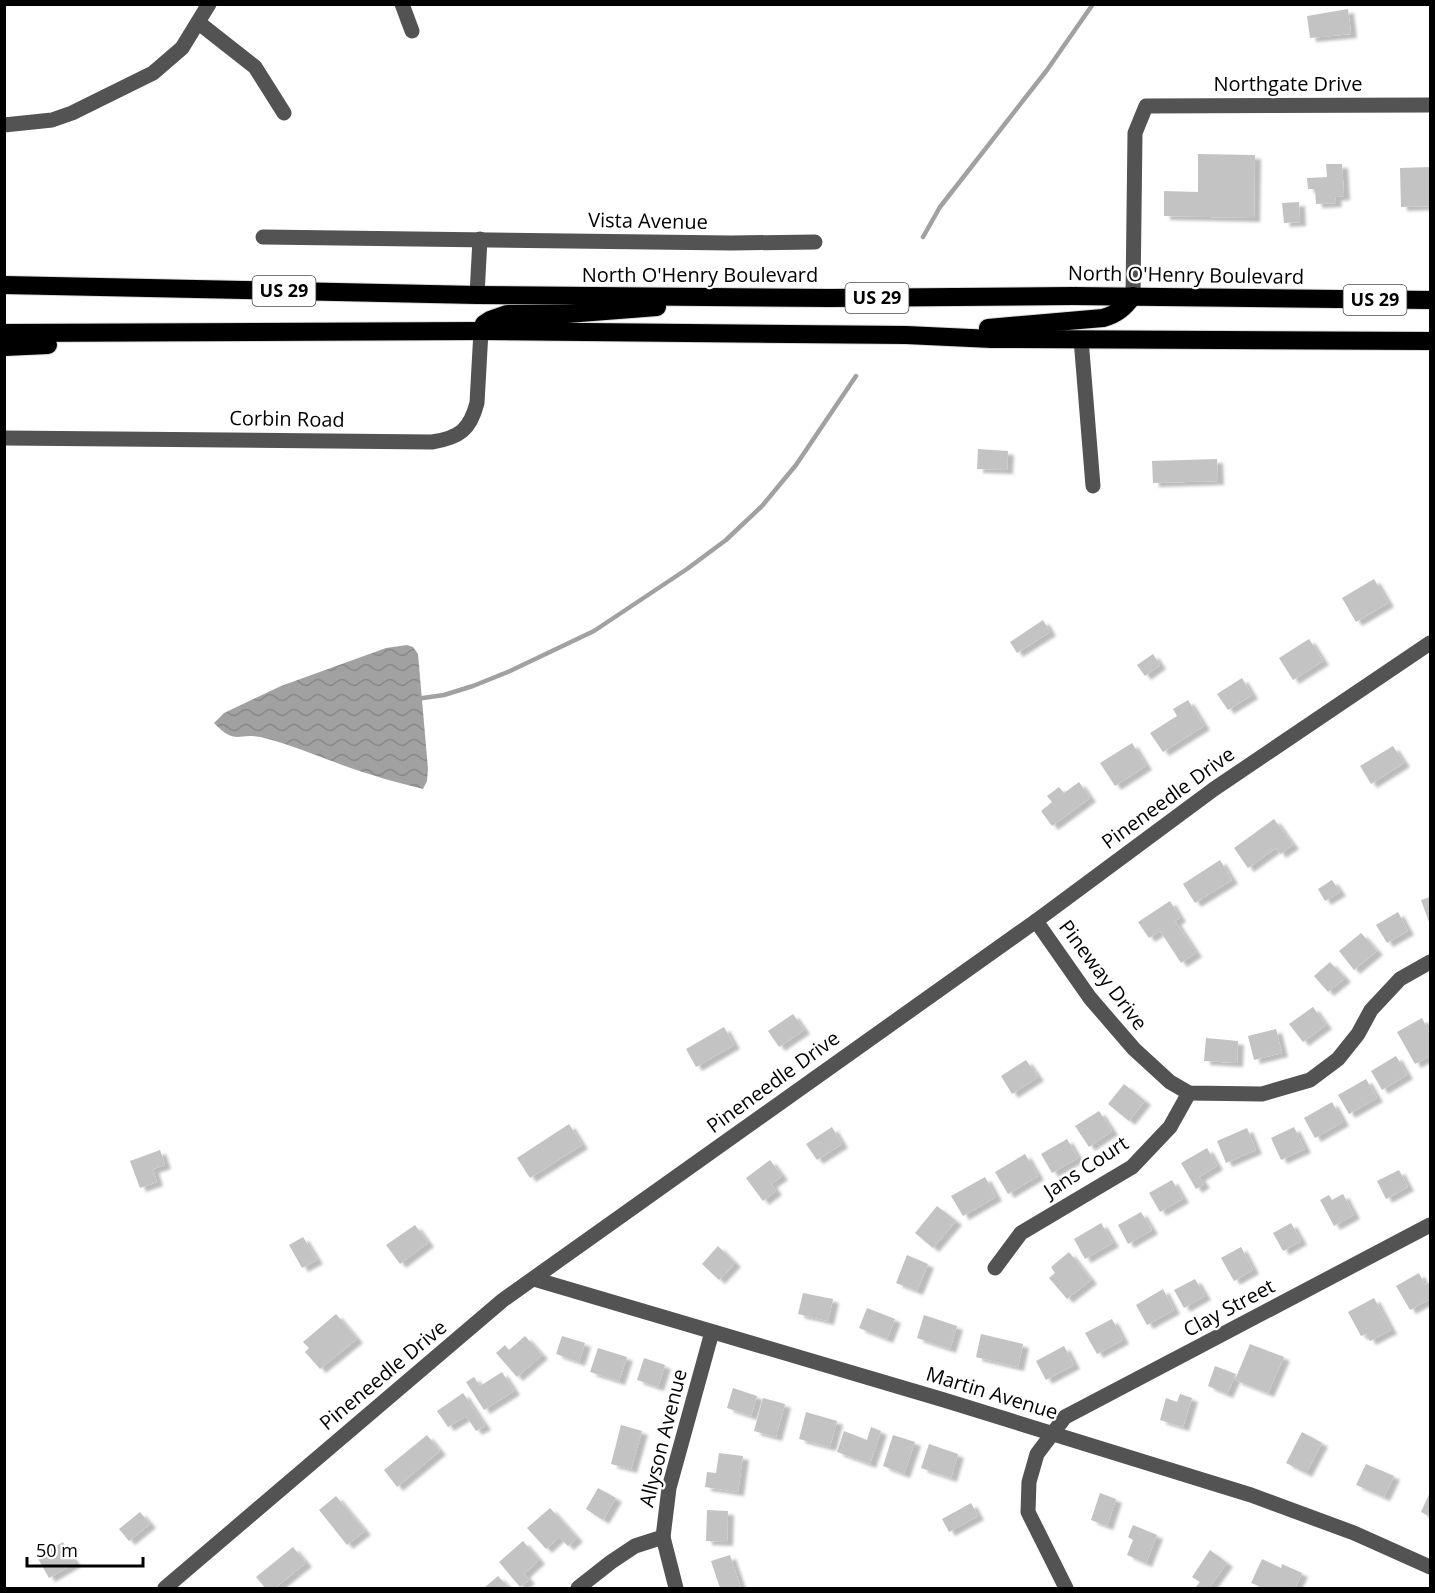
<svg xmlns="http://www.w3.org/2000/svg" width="1435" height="1593" viewBox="0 0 1435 1593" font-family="'Open Sans',sans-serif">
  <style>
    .water { fill: url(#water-waves) }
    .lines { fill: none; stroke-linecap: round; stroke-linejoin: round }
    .stream { stroke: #a1a1a1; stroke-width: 4.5 }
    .building { fill: #c3c3c3; filter: url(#shadow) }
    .highway-casing { stroke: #dbdbdb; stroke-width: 20 }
    .minor { stroke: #535353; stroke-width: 15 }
    .highway { stroke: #000; stroke-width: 18 }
    .labels { text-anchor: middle; stroke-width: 4.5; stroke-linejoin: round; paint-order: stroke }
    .shield { fill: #fff; stroke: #4c4c4c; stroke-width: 1.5 }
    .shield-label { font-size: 18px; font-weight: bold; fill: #000 }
    .street-label { font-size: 20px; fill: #000; stroke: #fff }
  </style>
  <defs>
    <pattern id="water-waves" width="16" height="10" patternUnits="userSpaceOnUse" patternTransform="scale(1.5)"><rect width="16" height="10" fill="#a1a1a1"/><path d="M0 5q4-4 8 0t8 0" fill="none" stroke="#898989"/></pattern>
    <filter id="shadow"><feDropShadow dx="6" dy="4" stdDeviation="1.5" flood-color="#0004"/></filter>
  </defs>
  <rect width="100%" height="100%" fill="#fff"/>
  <!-- water -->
  <path class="water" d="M407 645 413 647 418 654 428 769 427 781 423 789C405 784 387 780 369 774 333 763 300 747 264 738 237 731 237 747 214 723L224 713 281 686 386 648Z"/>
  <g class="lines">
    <!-- stream -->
    <g class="stream">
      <path d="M923 237 940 207 1047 70 1093 4"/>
      <path d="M416 699 444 695 473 686 510 671 594 631 687 569 726 540 762 506 796 465 856 376"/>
    </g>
  </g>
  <!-- building -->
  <g class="building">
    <path d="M1348 9 1351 34 1310 38 1307 16Z"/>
    <path d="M1198 154 1255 155 1254 218 1164 216V191L1198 192Z"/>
    <path d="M1326 164H1342L1344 196 1335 197 1336 203 1316 204 1315 189H1308L1307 178 1327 177Z"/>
    <path d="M1430 167V206L1401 207 1400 168Z"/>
    <path d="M1299 202 1300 222 1284 223 1282 203Z"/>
    <path d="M978 449 1008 451 1007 470 977 469Z"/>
    <path d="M1217 459 1218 481 1153 483 1152 461Z"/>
    <path d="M1374 579 1388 603 1356 622 1342 598Z"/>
    <path d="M1043 620 1050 632 1017 653 1010 642Z"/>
    <path d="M1309 639 1323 661 1293 680 1279 658Z"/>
    <path d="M1153 654 1160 665 1145 676 1137 665Z"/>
    <path d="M1242 678 1252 695 1228 710 1217 694Z"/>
    <path d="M1188 700 1204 726 1163 752 1150 733 1177 716 1173 709Z"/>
    <path d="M1132 743 1146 766 1115 786 1100 763Z"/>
    <path d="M1393 746 1404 763 1371 784 1360 766Z"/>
    <path d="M1079 782 1090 798 1052 826 1041 811 1052 802 1047 796 1059 787 1064 793Z"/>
    <path d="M1274 819 1293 845 1280 854 1276 848 1248 868 1234 848Z"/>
    <path d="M1220 860 1232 880 1195 903 1183 884Z"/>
    <path d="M1332 880 1340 892 1325 901 1318 889Z"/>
    <path d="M1430 897V925L1421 900Z"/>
    <path d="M1170 901 1180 918 1175 921 1196 953 1181 963 1160 931 1149 938 1138 922Z"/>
    <path d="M1398 912 1408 931 1387 943 1376 925Z"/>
    <path d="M1361 933 1377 951 1354 970 1339 951Z"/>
    <path d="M1330 962 1345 978 1328 992 1314 976Z"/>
    <path d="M1313 1007 1326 1025 1303 1042 1289 1024Z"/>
    <path d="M793 1014 804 1030 779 1047 768 1031Z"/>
    <path d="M1422 1018 1430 1034V1056L1415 1064 1397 1032Z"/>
    <path d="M724 1027 734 1045 696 1067 686 1049Z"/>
    <path d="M1276 1029 1282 1053 1254 1060 1248 1036Z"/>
    <path d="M1206 1038 1238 1041 1237 1063 1204 1061Z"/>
    <path d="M1396 1056 1407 1075 1382 1090 1371 1071Z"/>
    <path d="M1026 1060 1038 1077 1012 1094 1001 1076Z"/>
    <path d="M1366 1079 1377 1098 1349 1114 1338 1095Z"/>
    <path d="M1124 1084 1145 1101 1129 1121 1108 1104Z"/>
    <path d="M1332 1102 1343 1122 1315 1138 1304 1118Z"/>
    <path d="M1099 1111 1112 1131 1089 1147 1075 1126Z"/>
    <path d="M569 1124 582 1145 530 1178 517 1158Z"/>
    <path d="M832 1127 842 1144 817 1160 806 1144Z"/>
    <path d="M1294 1127 1305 1149 1281 1160 1271 1138Z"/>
    <path d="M1247 1128 1256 1150 1226 1163 1217 1141Z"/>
    <path d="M1067 1139 1078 1158 1052 1173 1041 1154Z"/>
    <path d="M1207 1148 1217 1166 1199 1177 1204 1184 1196 1189 1181 1163Z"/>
    <path d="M160 1150 165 1165 153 1169 157 1182 140 1188 130 1161Z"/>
    <path d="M1025 1154 1038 1176 1008 1194 995 1172Z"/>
    <path d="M770 1160 782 1176 771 1184 776 1191 763 1201 746 1178Z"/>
    <path d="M1399 1170 1408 1187 1386 1199 1377 1181Z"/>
    <path d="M985 1177 996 1197 963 1216 951 1196Z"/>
    <path d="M1172 1180 1183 1199 1160 1212 1149 1193Z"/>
    <path d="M1343 1194 1354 1215 1334 1226 1320 1200 1329 1195 1332 1200Z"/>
    <path d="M937 1206 956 1221 933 1248 915 1233Z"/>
    <path d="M1141 1212 1152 1230 1128 1244 1118 1225Z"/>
    <path d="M1101 1223 1113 1243 1085 1259 1074 1239Z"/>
    <path d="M1291 1223 1301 1241 1283 1251 1273 1233Z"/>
    <path d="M415 1225 428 1243 400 1264 386 1245Z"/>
    <path d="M303 1237 317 1260 302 1268 289 1245Z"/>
    <path d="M718 1246 735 1263 719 1280 702 1264Z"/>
    <path d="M1241 1247 1253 1270 1234 1281 1221 1258Z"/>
    <path d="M1069 1252 1091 1280 1067 1299 1049 1278 1055 1273 1051 1267Z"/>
    <path d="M907 1255 928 1264 917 1291 896 1283Z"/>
    <path d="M1419 1273 1425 1285 1430 1282V1299L1410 1310 1396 1286Z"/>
    <path d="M1195 1279 1205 1296 1184 1308 1174 1290Z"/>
    <path d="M1163 1289 1174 1310 1147 1325 1136 1305Z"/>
    <path d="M803 1293 833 1299 828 1321 798 1314Z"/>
    <path d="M1374 1298 1391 1330 1370 1341 1366 1334 1361 1336 1348 1312Z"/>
    <path d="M867 1308 895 1319 887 1339 859 1328Z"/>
    <path d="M336 1314 357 1339 320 1369 305 1352 309 1348 303 1342Z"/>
    <path d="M924 1315 957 1326 950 1349 917 1338Z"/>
    <path d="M1112 1319 1123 1340 1097 1354 1085 1333Z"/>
    <path d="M981 1334 1023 1344 1018 1367 976 1357Z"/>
    <path d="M525 1336 542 1355 517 1377 496 1353 505 1345 509 1350Z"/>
    <path d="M562 1336 585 1343 579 1362 556 1354Z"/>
    <path d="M1250 1344 1284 1357 1268 1393 1235 1380Z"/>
    <path d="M1064 1346 1074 1365 1046 1380 1036 1361Z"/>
    <path d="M598 1348 627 1357 619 1381 590 1372Z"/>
    <path d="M644 1358 665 1365 658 1387 637 1380Z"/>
    <path d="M1215 1366 1236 1374 1227 1394 1208 1386Z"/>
    <path d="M502 1372 514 1391 484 1410 466 1382 474 1377 480 1386Z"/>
    <path d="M733 1388 757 1396 751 1416 727 1408Z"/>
    <path d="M463 1393 485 1426 476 1431 466 1416 448 1427 437 1411Z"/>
    <path d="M1180 1394 1192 1398 1183 1427 1160 1420 1166 1398 1177 1402Z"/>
    <path d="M763 1398 785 1404 776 1437 754 1431Z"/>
    <path d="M806 1412 837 1421 830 1447 799 1439Z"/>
    <path d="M621 1425 642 1431 631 1469 611 1464Z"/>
    <path d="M871 1427 881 1431 870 1464 837 1452 844 1431 867 1440Z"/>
    <path d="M1302 1432 1322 1443 1306 1473 1286 1463Z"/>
    <path d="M427 1435 440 1451 397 1487 384 1470Z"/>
    <path d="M893 1435 915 1442 904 1474 883 1466Z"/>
    <path d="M929 1444 958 1454 951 1478 921 1468Z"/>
    <path d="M719 1453 743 1456 738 1492 705 1487 707 1472 716 1473Z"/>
    <path d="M1366 1464 1394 1476 1384 1497 1356 1485Z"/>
    <path d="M598 1488 616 1498 603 1520 586 1509Z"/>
    <path d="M1100 1493 1116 1499 1107 1526 1091 1520Z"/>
    <path d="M1429 1494 1430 1495V1517L1421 1512Z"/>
    <path d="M336 1496 365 1531 347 1545 319 1510Z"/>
    <path d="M971 1503 978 1516 949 1532 942 1519Z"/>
    <path d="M550 1508 577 1538 568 1546 559 1537 546 1549 527 1528Z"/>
    <path d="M707 1510 728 1511 727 1542 706 1541Z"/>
    <path d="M140 1512 150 1524 129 1541 119 1529Z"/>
    <path d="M1133 1525 1157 1535 1146 1563 1127 1555 1133 1540 1128 1537Z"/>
    <path d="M523 1541 539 1560 524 1574 529 1580 520 1587 499 1562Z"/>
    <path d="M63 1542 75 1563 49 1578 37 1557Z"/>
    <path d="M293 1547 306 1563 275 1588H265L256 1577Z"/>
    <path d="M1210 1550 1227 1563 1209 1588H1195L1200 1582 1192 1577Z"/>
    <path d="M730 1555 741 1588H720L711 1561Z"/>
    <path d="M1262 1559 1281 1568 1282 1564 1302 1573 1295 1588H1264L1251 1583Z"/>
    <path d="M498 1576 509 1588H484Z"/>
  </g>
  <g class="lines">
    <!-- highway casing -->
    <g class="highway-casing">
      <g id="highway">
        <path d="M4 285 477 295 830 298 1073 296 1430 300"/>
        <path d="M988 328 1103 318C1117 314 1124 308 1133 296"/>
        <path d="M481 331 484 324 490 320 507 314H567L657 307"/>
        <path d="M4 333 481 331 906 335 992 339 1430 341"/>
        <path d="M4 347 48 345"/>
      </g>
    </g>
    <!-- minor -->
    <g class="minor">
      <path d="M402 4 412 31"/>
      <path d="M199 23 255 67 284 113"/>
      <path d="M4 125 52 120 72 113 153 73 182 48 209 4"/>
      <path d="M263 237 731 243 815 242"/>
      <path d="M477 295 480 239"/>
      <path d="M1133 296 1135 133 1146 106 1430 105"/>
      <path d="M1081 339 1093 486"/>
      <path d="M4 438 432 442C459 438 470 430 477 403L481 331"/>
      <path d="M1036 921 1090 998 1134 1049 1170 1082 1189 1093 1262 1094 1310 1080 1338 1059 1358 1034 1371 1010 1400 979 1430 962"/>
      <path d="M995 1268 1021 1233 1132 1167 1170 1127 1189 1093"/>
      <path d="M534 1279 944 1400 1251 1495 1354 1533 1430 1567"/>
      <path d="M165 1588 503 1300 1036 921 1214 789 1430 643"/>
      <path d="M578 1588 611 1562 635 1546 663 1537"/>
      <path d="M676 1588 663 1537 669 1488 712 1332"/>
      <path d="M1066 1588 1028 1512 1029 1482 1037 1454 1065 1417 1430 1225"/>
    </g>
    <!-- highway -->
    <use href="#highway" class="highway"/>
  </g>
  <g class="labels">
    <!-- shield labels -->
    <g class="shield">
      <rect x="252.5" y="276" width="63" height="30" rx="4.5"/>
      <rect x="845.5" y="283" width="63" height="30" rx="4.5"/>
      <rect x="1343.5" y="285" width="63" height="30" rx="4.5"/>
    </g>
    <g class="shield-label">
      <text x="284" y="297">US 29</text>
      <text x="877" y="304">US 29</text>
      <text x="1375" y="306">US 29</text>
    </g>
    <!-- street labels -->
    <g class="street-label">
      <text x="1288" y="91">Northgate Drive</text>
      <text transform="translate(648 221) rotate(1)" y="7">Vista Avenue</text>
      <text x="700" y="282">North O'Henry Boulevard</text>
      <text transform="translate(1186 275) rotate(1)" y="7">North O'Henry Boulevard</text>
      <text transform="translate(287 419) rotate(1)" y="7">Corbin Road</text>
      <text transform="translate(1168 798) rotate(-36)" y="7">Pineneedle Drive</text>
      <text transform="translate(1103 975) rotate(53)" y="7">Pineway Drive</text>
      <text transform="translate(773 1082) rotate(-36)" y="7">Pineneedle Drive</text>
      <text transform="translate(1086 1167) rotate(-33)" y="7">Jans Court</text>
      <text transform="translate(1229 1308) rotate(-28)" y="7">Clay Street</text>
      <text transform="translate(383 1375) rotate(-40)" y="7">Pineneedle Drive</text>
      <text transform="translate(992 1393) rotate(17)" y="7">Martin Avenue</text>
      <text transform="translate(663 1438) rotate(-76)" y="7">Allyson Avenue</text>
    </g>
  </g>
  <!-- border -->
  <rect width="1435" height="1593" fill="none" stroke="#000000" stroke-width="12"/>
  <!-- scale -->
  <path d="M27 1557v9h116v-9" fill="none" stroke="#000000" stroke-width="3"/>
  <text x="36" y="1557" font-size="18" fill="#000000" stroke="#ffffff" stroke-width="4.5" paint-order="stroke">50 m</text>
</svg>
